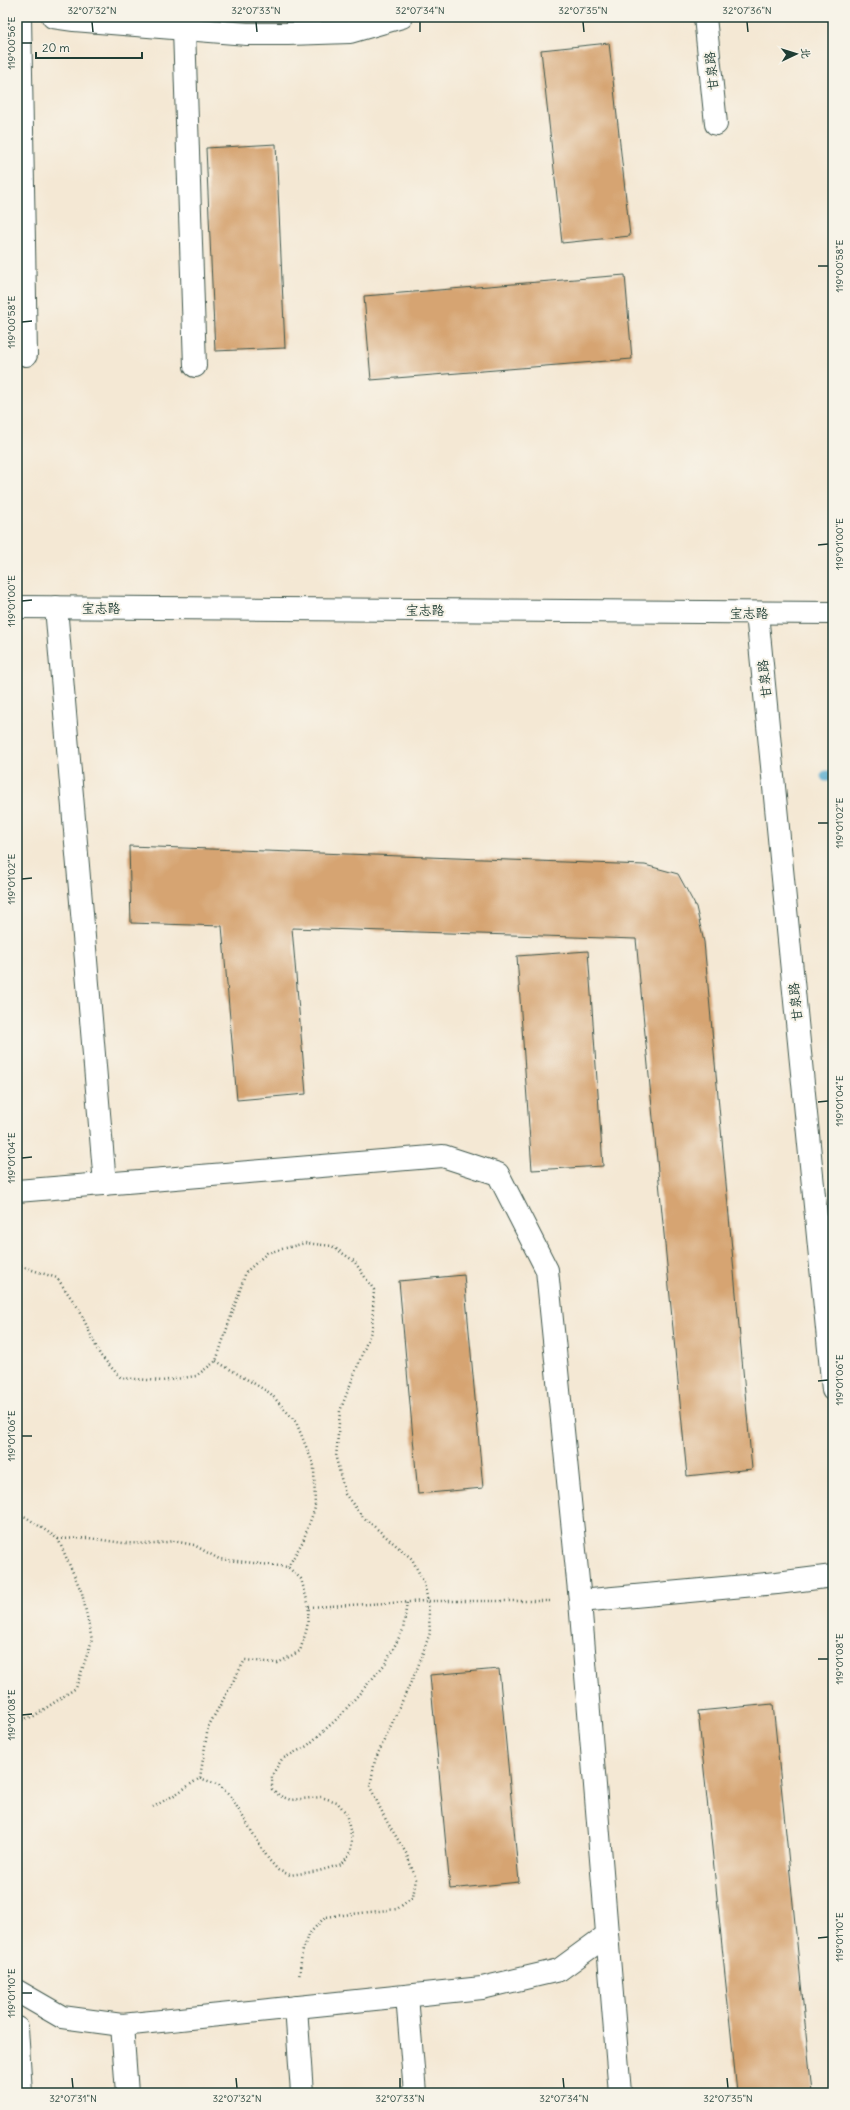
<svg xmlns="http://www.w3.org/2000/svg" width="850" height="2110" viewBox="0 0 850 2110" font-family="Delius,'LXGW WenKai TC',sans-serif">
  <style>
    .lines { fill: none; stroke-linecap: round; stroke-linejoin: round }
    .stream { stroke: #50a7cd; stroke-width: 11 }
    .building { fill: #d6a472 }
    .minor-casing { stroke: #3f574c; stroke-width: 24 }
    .tertiary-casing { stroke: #3f574c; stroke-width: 24 }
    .path { stroke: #3f574c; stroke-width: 2.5; stroke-dasharray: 1 3; stroke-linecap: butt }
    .minor { stroke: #fff; stroke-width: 22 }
    .tertiary { stroke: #fff; stroke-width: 22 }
    .ticks { fill: none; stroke: #1f3d34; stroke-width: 1.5 }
    .labels { text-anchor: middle; stroke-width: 4; stroke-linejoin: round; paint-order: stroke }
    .street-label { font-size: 13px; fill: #1f3d34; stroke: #f7f3e8 }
    .neatline { fill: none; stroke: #1f3d34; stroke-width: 1.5 }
    .ticks-label { font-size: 10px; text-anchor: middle; fill: #1f3d34 }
  </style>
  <rect width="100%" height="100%" fill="#f7f3e8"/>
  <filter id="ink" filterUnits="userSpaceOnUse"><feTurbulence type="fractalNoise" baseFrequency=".025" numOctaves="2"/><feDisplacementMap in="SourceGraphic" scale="8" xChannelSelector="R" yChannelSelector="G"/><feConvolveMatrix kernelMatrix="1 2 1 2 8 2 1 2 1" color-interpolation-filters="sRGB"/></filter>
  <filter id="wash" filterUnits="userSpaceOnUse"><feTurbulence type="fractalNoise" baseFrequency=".012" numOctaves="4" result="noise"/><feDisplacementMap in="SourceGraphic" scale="16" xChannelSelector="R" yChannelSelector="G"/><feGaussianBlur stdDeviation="0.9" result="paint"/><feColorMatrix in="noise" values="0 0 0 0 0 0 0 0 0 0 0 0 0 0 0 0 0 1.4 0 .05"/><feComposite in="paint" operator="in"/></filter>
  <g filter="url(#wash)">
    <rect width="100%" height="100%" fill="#f4e8d4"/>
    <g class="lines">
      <!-- stream -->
      <path class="stream" d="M826 776H833"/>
    </g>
    <g id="blocks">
      <!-- building -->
      <g class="building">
        <path d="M609 43 630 236 562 243 541 50Z"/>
        <path d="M276 144 285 348 215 351 206 148Z"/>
        <path d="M625 275 632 359 371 380 364 296Z"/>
        <path d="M129 846 645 865 678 874 696 907 704 942 752 1469 687 1476 636 939 292 928 306 1094 237 1100 222 926 131 923Z"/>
        <path d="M588 951 603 1166 532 1170 517 956Z"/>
        <path d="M464 1275 483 1488 418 1494 399 1281Z"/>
        <path d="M499 1669 519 1882 450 1889 430 1675Z"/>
        <path d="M773 1704 812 2093H737L698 1711Z"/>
      </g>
    </g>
  </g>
  <g filter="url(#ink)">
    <use href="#blocks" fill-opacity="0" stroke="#3f574c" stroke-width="1"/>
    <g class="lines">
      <!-- minor casing -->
      <g class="minor-casing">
        <g id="minor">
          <path d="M20 17 26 355"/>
          <path d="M53 17 74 20 247 34H288L350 32 402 17"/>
          <path d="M705 17 716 124"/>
          <path d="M184 29 195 366"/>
          <path d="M56 607 105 1184"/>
          <path d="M757 613 833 1390"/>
          <path d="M17 1191 443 1156 498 1174 547 1270 580 1601 620 2093"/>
          <path d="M580 1601 777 1583 833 1576"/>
          <path d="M17 1991 62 2017 122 2025 482 1988 559 1970 607 1935"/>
          <path d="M407 1996 415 2093"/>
          <path d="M296 2007 302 2093"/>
          <path d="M122 2025 127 2093"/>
          <path d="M17 2028 21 2093"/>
        </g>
      </g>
      <!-- tertiary casing -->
      <g class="tertiary-casing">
        <path id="tertiary" d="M17 607 833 613"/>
      </g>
      <!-- path -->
      <g class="path">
        <path d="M17 1265 57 1278 79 1309 100 1355 121 1378 162 1381 196 1376 216 1361 246 1272 267 1253 305 1243 332 1246 354 1261 374 1290 372 1329 340 1411 336 1458 345 1494 362 1516 412 1559 424 1583 428 1601 430 1633 417 1669 375 1760 370 1787 386 1820 406 1853 416 1879 413 1897 397 1909 325 1917 308 1935 302 1953 299 1978"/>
        <path d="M216 1361 270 1393 296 1422 314 1466 315 1508 303 1541 288 1567"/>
        <path d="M17 1514 26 1517 58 1539 82 1593 92 1640 76 1688 34 1716 17 1721"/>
        <path d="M58 1539 89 1538 123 1543 154 1544 173 1541 194 1545 219 1559 288 1567 301 1579 309 1607 307 1628 300 1651 278 1663 245 1660 208 1727 200 1778 176 1794 153 1807"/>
        <path d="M309 1607 428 1601H551"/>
        <path d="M200 1778 219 1785 231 1797 269 1860 278 1870 290 1875 319 1871 342 1864 351 1852 352 1839 346 1813 337 1802 321 1797 291 1800 280 1796 272 1789V1775L282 1759 307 1746 339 1717 385 1664 403 1630 407 1602"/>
      </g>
      <!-- minor -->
      <use href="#minor" class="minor"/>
      <!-- tertiary -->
      <use href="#tertiary" class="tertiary"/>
    </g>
  </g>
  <!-- ticks -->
  <path class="ticks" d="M92 22 93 32M256 22 257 32M420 22V32M583 22 584 32M747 22 748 32M22 43H32M818 266H828M22 322 32 321M818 545 828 544M22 601 32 600M818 823H828M22 879 32 878M818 1102 828 1101M22 1158 32 1157M818 1381 828 1380M22 1436H32M818 1659H828M22 1715 32 1714M818 1938 828 1937M22 1993H32M72 2078 73 2088M236 2078 237 2088M400 2078V2088M563 2078 564 2088M727 2078 728 2088"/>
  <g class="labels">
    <!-- street labels -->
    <g class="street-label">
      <text transform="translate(711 71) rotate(-96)" y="5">甘泉路</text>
      <text x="101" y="613">宝志路</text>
      <text x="425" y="615">宝志路</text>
      <text x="749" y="618">宝志路</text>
      <text transform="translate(764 679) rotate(-96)" y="5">甘泉路</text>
      <text transform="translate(795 1002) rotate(-96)" y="5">甘泉路</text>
    </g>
  </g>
  <!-- margin -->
  <rect width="850" height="2110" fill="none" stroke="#f7f3e8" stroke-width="44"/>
  <!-- north arrow -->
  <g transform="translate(796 54) rotate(86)" stroke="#f7f3e8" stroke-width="3" paint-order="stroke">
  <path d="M0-3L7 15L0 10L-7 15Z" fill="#1f3d34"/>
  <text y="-6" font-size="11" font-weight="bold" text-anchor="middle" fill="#1f3d34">北</text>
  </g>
  <!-- scale -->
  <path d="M36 52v6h106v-6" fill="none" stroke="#1f3d34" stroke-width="2"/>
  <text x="42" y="52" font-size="12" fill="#1f3d34" stroke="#f7f3e8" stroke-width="3" paint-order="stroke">20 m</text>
  <rect x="22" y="22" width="806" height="2066" class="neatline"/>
  <g class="ticks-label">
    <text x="92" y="14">32°07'32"N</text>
    <text x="256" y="14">32°07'33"N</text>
    <text x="420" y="14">32°07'34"N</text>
    <text x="583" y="14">32°07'35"N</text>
    <text x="747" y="14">32°07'36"N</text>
    <text transform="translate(11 43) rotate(-90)" y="4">119°00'56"E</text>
    <text transform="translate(839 266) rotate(-90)" y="4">119°00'58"E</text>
    <text transform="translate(11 322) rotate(-90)" y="4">119°00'58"E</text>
    <text transform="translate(839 544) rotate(-90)" y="4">119°01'00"E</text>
    <text transform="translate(11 601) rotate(-90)" y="4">119°01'00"E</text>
    <text transform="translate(839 823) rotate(-90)" y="4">119°01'02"E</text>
    <text transform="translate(11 879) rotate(-90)" y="4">119°01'02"E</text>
    <text transform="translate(839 1101) rotate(-90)" y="4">119°01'04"E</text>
    <text transform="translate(11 1158) rotate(-90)" y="4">119°01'04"E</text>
    <text transform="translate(839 1380) rotate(-90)" y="4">119°01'06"E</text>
    <text transform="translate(11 1436) rotate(-90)" y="4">119°01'06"E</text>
    <text transform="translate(839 1659) rotate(-90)" y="4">119°01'08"E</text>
    <text transform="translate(11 1715) rotate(-90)" y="4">119°01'08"E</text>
    <text transform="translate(839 1937) rotate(-90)" y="4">119°01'10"E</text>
    <text transform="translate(11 1993) rotate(-90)" y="4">119°01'10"E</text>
    <text x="73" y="2102">32°07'31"N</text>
    <text x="237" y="2102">32°07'32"N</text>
    <text x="400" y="2102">32°07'33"N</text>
    <text x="564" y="2102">32°07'34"N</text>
    <text x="728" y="2102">32°07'35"N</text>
  </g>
</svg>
